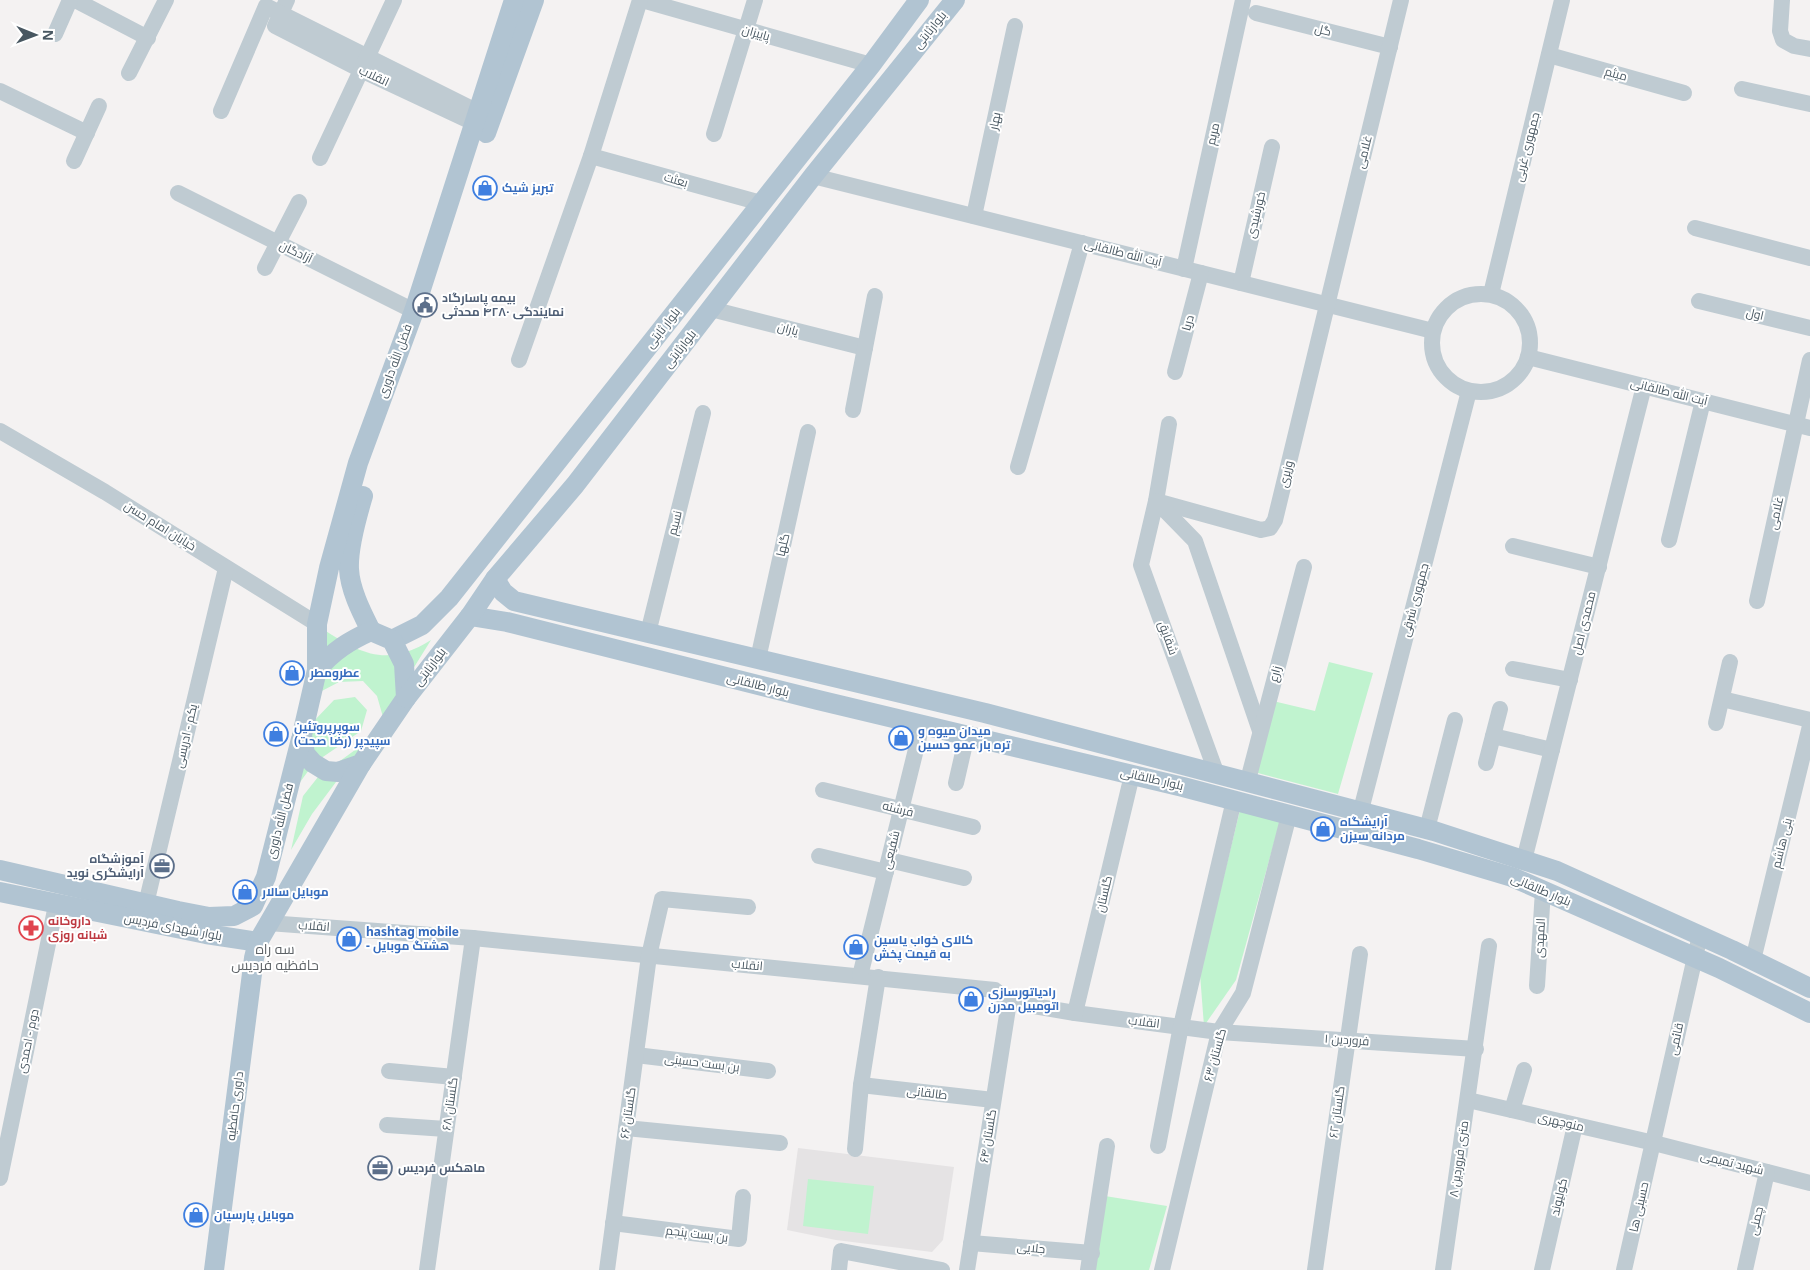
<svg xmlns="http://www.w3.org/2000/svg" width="1810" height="1270" viewBox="0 0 1810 1270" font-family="'Noto Sans',Cairo,sans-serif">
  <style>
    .education { fill: #e5e3e4 }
    .green { fill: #c0f3cf }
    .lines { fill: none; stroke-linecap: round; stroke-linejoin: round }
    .minor { stroke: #bfcbd2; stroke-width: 16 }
    .major { stroke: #b1c4d2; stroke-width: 20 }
    .labels { text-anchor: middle; stroke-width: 4; stroke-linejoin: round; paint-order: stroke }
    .street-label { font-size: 12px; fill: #485761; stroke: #fff }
    .shop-label { font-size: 12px; font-weight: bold; fill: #366cbe; stroke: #fff; text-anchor: start }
    .service-label { font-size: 12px; font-weight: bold; fill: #4e5e75; stroke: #fff; text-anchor: start }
    .health-label { font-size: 12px; font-weight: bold; fill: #be3a42; stroke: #fff; text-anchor: start }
    .neighbourhood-label { font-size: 14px; fill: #5e6367; stroke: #fff }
  </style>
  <rect width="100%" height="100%" fill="#f4f2f2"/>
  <!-- education -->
  <path class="education" d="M798 1148 954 1167 943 1240 932 1252 836 1240 787 1230Z"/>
  <!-- green -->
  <g class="green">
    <path d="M323 629C362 655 388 667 431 640L383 717 377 696 363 681 339 682 318 693Z"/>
    <path d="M1329 662 1373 673 1338 794 1254 772 1273 701 1315 711Z"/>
    <path d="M355 697 367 710 361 731 314 763 290 796 313 722 334 700Z"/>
    <path d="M366 742 312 814 291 850 303 796 318 777Z"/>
    <path d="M1240 810 1280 821 1236 980 1204 1026 1200 974Z"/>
    <path d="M808 1179 874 1186 868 1234 803 1226Z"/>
    <path d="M1105 1196 1167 1206 1149 1270H1093Z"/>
  </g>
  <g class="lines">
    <!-- minor -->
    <g class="minor">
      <path d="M75 0 148 38"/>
      <path d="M287 0 275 26 361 70 474 123"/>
      <path d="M642 0 871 65"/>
      <path d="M1782 0 1780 31 1783 40 1794 46 1810 49"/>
      <path d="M1256 13 1390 47"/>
      <path d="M55 34 70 0"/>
      <path d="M1549 55 1684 93"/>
      <path d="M129 73 166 0"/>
      <path d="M1742 89 1810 104"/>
      <path d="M0 91 87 133"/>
      <path d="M221 111 266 6 478 112"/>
      <path d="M714 134 755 0"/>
      <path d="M591 156 761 203"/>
      <path d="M320 158 394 0"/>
      <path d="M74 161 99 106"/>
      <path d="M813 176 1433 331"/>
      <path d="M178 193 414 311"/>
      <path d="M974 216 1015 26"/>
      <path d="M1695 228 1810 258"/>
      <path d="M265 268 299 202"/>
      <path d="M1184 269 1243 0"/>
      <path d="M1241 283 1272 147"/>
      <path d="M1491 294 1562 0"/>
      <circle cx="1481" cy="343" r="49"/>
      <path d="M1699 301 1810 328"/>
      <path d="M711 309 865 348"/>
      <path d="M1528 357 1810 428"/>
      <path d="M519 360 591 156 640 0"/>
      <path d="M1175 372 1201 273"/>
      <path d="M853 410 875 296"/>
      <path d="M1169 424 1156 501 1261 530 1270 528 1275 520 1401 0"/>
      <path d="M0 431 105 492 317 624"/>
      <path d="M1018 467 1082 243"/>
      <path d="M1669 540 1703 401"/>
      <path d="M1513 546 1599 567"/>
      <path d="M1757 601 1810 360"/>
      <path d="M648 633 703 413"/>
      <path d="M758 659 808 432"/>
      <path d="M1513 669 1570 680"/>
      <path d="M1722 699 1810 720"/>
      <path d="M1716 723 1730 662"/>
      <path d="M1493 736 1552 750"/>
      <path d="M1486 763 1500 709"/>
      <path d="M1216 772 1141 565 1156 501 1195 541 1260 731"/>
      <path d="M1248 780 1304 567"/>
      <path d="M956 783 967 735"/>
      <path d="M823 790 973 827"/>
      <path d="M1361 810 1469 391"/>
      <path d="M1427 829 1455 720"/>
      <path d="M819 856 886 872"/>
      <path d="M889 860 964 878"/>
      <path d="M1524 860 1644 386"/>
      <path d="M146 904 226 568"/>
      <path d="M268 923 473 938 995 990 1009 1002 1075 1013 1219 1032 1476 1049"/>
      <path d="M1753 960 1810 726"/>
      <path d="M860 976 922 725"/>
      <path d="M1537 986 1543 890"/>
      <path d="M1075 1013 1132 775"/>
      <path d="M636 1055 768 1071"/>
      <path d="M389 1071 454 1077"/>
      <path d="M861 1085 993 1100"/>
      <path d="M1468 1100 1654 1143 1810 1183"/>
      <path d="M1512 1110 1524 1070"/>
      <path d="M387 1125 446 1129"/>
      <path d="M626 1128 780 1143"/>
      <path d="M1158 1146 1181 1026 1234 800"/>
      <path d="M855 1149 861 1085 878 977"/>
      <path d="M0 1178 56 905"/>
      <path d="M613 1223 739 1239 743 1197"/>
      <path d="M971 1243 1092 1253"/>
      <path d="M427 1270 473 938"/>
      <path d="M607 1270 649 956 662 899 748 907"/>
      <path d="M839 1270 841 1251 942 1270"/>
      <path d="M967 1270 1009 1002"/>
      <path d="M1088 1270 1107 1146"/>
      <path d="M1162 1270 1219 1032 1243 993 1289 815"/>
      <path d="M1315 1270 1360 954"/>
      <path d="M1443 1270 1489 946"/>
      <path d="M1542 1270 1575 1125"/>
      <path d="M1624 1270 1700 935"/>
      <path d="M1745 1270 1767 1172"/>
    </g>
    <!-- major -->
    <g class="major">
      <path d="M486 133 534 0"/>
      <path d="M363 496C357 516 348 549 349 569 350 590 362 613 371 631"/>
      <path d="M495 579 503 592 514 601 985 713 1434 831 1557 871 1732 950 1810 988"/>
      <path d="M470 616 507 622 818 700 1183 787 1418 849 1512 877 1719 968 1810 1013"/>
      <path d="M392 640 422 625 449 598 871 65 919 0"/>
      <path d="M317 670C333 651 349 641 371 631L392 640 404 664 406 698 361 764 338 772 326 771 313 763 305 754 302 735 317 670V624L329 568 358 463 414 311 514 0"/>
      <path d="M406 698 470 616 495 579 575 485 813 176 955 0"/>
      <path d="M0 870 178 911 209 917 234 916 253 906 266 877 301 739"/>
      <path d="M0 892 206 934 258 942"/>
      <path d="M214 1270 254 958 258 942 361 764"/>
    </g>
  </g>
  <!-- icons -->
  <defs>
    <g id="shop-ring" transform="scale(1.25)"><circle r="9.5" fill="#fff" stroke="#3f7fe0" stroke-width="1.5"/><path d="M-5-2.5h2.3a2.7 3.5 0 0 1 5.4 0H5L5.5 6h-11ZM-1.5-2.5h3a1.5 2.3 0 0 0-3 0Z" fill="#3f7fe0"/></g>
    <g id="civic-ring" transform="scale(1.25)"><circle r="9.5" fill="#fff" stroke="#5c6f8a" stroke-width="1.5"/><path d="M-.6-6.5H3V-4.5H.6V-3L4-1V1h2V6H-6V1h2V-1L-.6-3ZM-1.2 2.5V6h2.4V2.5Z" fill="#5c6f8a"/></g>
    <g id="office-ring" transform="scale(1.25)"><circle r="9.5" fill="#fff" stroke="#5c6f8a" stroke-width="1.5"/><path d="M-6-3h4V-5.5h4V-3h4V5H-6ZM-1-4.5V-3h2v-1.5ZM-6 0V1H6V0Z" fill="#5c6f8a"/></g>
    <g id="pharmacy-ring" transform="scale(1.25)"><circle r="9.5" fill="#fff" stroke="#e0444e" stroke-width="1.5"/><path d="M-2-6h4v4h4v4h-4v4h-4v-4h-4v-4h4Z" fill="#e0444e"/></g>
  </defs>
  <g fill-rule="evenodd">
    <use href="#shop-ring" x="485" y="188"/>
    <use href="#civic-ring" x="425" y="305"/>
    <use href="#shop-ring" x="292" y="673"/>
    <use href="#shop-ring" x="276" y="734"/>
    <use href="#shop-ring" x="901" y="738"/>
    <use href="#shop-ring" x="1323" y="829"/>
    <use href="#office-ring" x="162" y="866"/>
    <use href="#shop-ring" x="245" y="892"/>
    <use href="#pharmacy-ring" x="31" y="928"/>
    <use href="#shop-ring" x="349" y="939"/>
    <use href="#shop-ring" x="856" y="947"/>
    <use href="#shop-ring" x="971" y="999"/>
    <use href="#office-ring" x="380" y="1168"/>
    <use href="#shop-ring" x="196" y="1215"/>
  </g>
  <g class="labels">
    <!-- street labels -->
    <g class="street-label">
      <text transform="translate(930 30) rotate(-51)" y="4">بلوارثابتی</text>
      <text transform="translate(1323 30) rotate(14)" y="4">گل</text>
      <text transform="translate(756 33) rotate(16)" y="4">پاییزان</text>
      <text transform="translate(1616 74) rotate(16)" y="4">میثم</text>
      <text transform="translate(374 76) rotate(25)" y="4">انقلاب</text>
      <text transform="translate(995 121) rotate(-78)" y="4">بهار</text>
      <text transform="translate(1213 134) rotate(-78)" y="4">مریم</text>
      <text transform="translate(1527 147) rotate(-76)" y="4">جمهوری غربی</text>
      <text transform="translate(1364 152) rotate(-76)" y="4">غلامی</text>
      <text transform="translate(676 180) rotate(16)" y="4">بعثت</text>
      <text transform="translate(1256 215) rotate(-77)" y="4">خورشیدی</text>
      <text transform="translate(296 252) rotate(26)" y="4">آزادگان</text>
      <text transform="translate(1123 253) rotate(14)" y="4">آیت الله طالقانی</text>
      <text transform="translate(1755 314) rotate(13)" y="4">اول</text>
      <text transform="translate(1188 323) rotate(-75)" y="4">دریا</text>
      <text transform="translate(663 328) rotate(-52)" y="4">بلوار ثابتی</text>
      <text transform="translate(788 329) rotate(15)" y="4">یاران</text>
      <text transform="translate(680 349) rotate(-52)" y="4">بلوارثابتی</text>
      <text transform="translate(395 361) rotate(-70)" y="4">فضل الله داوری</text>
      <text transform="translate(1669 392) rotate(14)" y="4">آیت الله طالقانی</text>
      <text transform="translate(1286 474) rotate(-77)" y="4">وزیری</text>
      <text transform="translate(1776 513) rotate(-78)" y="4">غلامی</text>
      <text transform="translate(675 523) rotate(-76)" y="4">نسیم</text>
      <text transform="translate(160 526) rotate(32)" y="4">خیابان امام حسن</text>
      <text transform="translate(783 545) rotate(-77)" y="4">گلها</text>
      <text transform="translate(1415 600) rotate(-75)" y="4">جمهوری شرقی</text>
      <text transform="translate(1584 623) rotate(-76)" y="4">محمدی اصل</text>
      <text transform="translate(1168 638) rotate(70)" y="4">شقایق</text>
      <text transform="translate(430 667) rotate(-53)" y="4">بلوارثابتی</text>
      <text transform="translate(1275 674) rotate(-75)" y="4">زارع</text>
      <text transform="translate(758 685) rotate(14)" y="4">بلوار طالقانی</text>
      <text transform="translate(186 736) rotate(-77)" y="4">یکم - ادریسی</text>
      <text transform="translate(1152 779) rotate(13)" y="4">بلوار طالقانی</text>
      <text transform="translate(898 809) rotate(14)" y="4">فرشته</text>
      <text transform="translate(280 821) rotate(-76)" y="4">فضل الله داوری</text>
      <text transform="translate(1782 843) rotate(-76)" y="4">بنی هاشم</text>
      <text transform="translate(891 850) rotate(-76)" y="4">شفیعی</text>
      <text transform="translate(1541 890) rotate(23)" y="4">بلوار طالقانی</text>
      <text transform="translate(1104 894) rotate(-77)" y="4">گلستان</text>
      <text transform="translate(314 926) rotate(4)" y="4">انقلاب</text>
      <text transform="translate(173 927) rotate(11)" y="4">بلوار شهدای فردیس</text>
      <text transform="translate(1540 938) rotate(-87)" y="4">المهدی</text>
      <text transform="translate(747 965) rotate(5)" y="4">انقلاب</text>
      <text transform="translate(1144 1022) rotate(7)" y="4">انقلاب</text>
      <text transform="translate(1676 1039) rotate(-78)" y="4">قائمی</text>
      <text transform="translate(1347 1040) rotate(4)" y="4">فروردین ۱</text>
      <text transform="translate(28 1041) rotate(-78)" y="4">دوم - احمدی</text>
      <text transform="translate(1215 1055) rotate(-74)" y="4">گلستان ۶۳</text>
      <text transform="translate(702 1063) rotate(7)" y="4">بن بست حسینی</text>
      <text transform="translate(927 1093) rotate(7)" y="4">طالقانی</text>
      <text transform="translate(450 1104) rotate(-82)" y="4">گلستان ۶۸</text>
      <text transform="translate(235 1106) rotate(-83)" y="4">داوری حافظیه</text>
      <text transform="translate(1337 1112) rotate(-82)" y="4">گلستان ۶۲</text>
      <text transform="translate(628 1113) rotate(-82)" y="4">گلستان ۶۶</text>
      <text transform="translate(1561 1122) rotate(13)" y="4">منوچهری</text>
      <text transform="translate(988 1136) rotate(-81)" y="4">گلستان ۶۴</text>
      <text transform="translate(1459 1159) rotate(-82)" y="4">۸ متری فروردین</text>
      <text transform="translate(1732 1163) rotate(14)" y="4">شهید تمیمی</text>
      <text transform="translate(1559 1197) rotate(-77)" y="4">کولیوند</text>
      <text transform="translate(1639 1207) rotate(-77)" y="4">حسینی ها</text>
      <text transform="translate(1756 1221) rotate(-77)" y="4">چمنی</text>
      <text transform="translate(697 1234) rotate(7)" y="4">بن بست پنجم</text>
      <text transform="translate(1031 1248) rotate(5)" y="4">جلایی</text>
    </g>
    <!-- shop labels -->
    <g class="shop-label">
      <text x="502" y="192">تبریز شیک</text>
      <text x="310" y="677">عطرومطر</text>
      <text x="294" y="731">سوپرپروتئین<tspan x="294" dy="14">سپیدپر (رضا صحت)</tspan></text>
      <text x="918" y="735">میدان میوه و<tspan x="918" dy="14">تره بار عمو حسین</tspan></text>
      <text x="1340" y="826">آرایشگاه<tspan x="1340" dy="14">مردانه سیزن</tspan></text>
      <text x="262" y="896">موبایل سالار</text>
      <text x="366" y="936">hashtag mobile<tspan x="366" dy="14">- هشتگ موبایل</tspan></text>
      <text x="874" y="944">کالای خواب یاسین<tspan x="874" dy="14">به قیمت پخش</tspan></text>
      <text x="988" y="996">رادیاتورسازی<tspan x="988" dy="14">اتومبیل مدرن</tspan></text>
      <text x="214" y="1219">موبایل پارسیان</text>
    </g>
    <!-- service labels -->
    <g class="service-label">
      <text x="442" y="302">بیمه پاسارگاد<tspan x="442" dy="14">نمایندگی ۴۲۸۰ محدثی</tspan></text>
      <text x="144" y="863" text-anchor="end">آموزشگاه<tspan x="144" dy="14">آرایشگری نوید</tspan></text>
      <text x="398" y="1172">ماهکس فردیس</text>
    </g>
    <!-- health labels -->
    <g class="health-label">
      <text x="48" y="925">داروخانه<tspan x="48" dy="14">شبانه روزی</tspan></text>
    </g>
    <!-- neighbourhood labels -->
    <g class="neighbourhood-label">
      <text x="275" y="954">سه راه<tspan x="275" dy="16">حافظیه فردیس</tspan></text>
    </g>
  </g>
  <!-- north arrow -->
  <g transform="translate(35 35) rotate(91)" stroke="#ffffff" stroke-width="4" paint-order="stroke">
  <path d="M0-4L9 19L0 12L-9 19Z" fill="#485761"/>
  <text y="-8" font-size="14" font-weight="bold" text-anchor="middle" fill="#485761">N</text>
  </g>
</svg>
